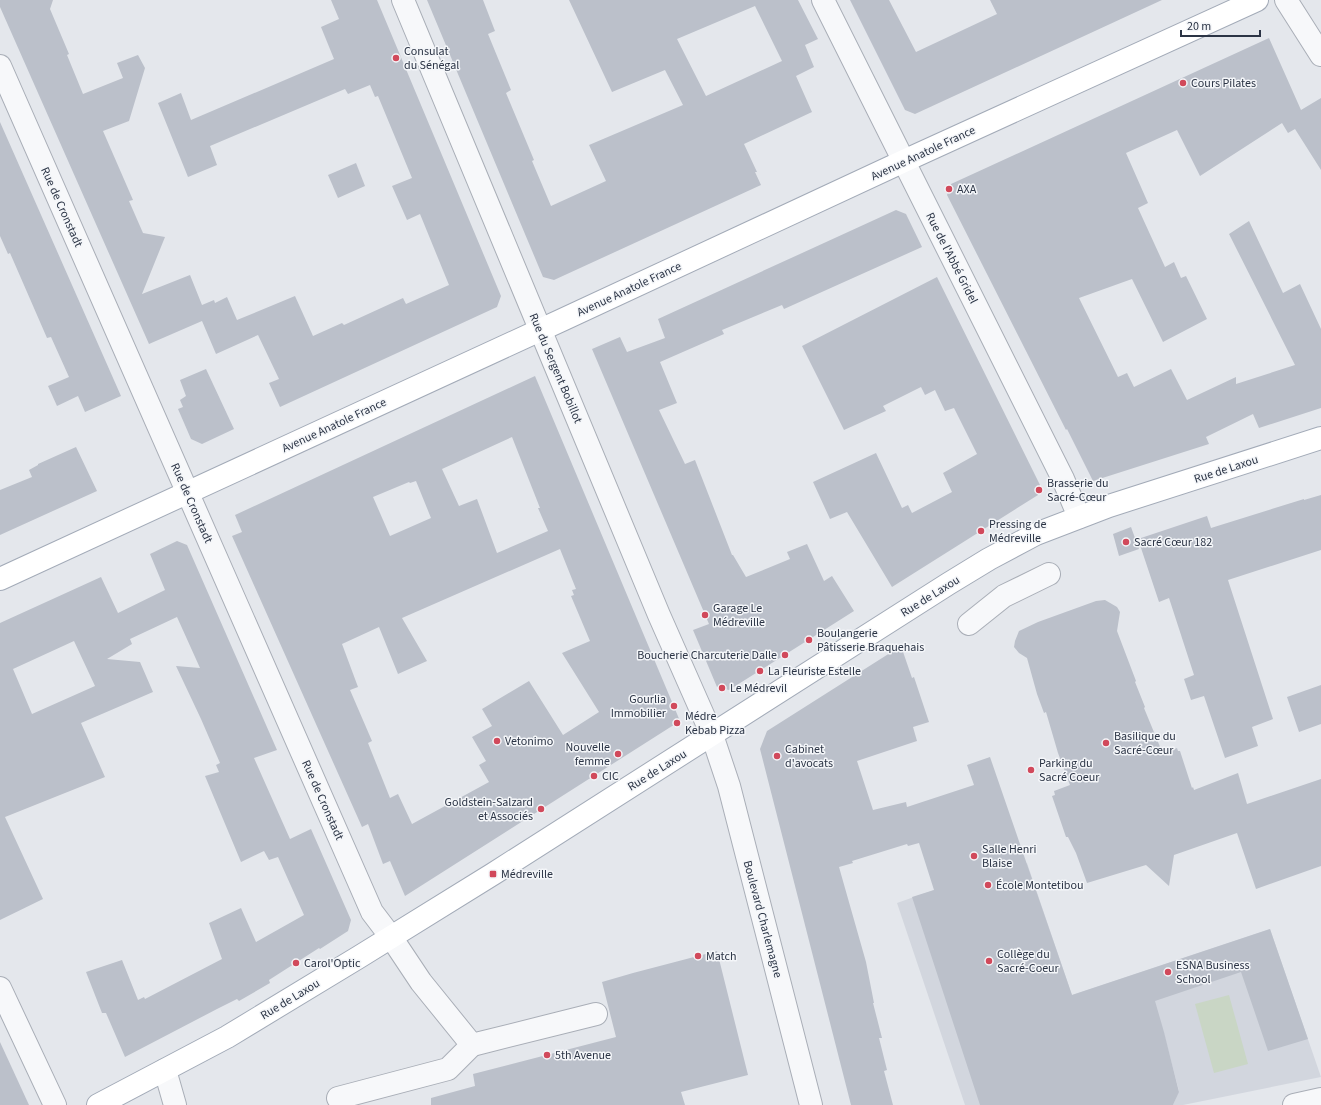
<svg xmlns="http://www.w3.org/2000/svg" width="1321" height="1105" viewBox="0 0 1321 1105" font-family="'Source Sans 3',sans-serif">
  <style>
    .built { fill: #d2d6de }
    .green { fill: #c9d6c5 }
    .building { fill: #bbc0ca; fill-rule: evenodd }
    .lines { fill: none; stroke-linecap: round; stroke-linejoin: round }
    .minor-casing { stroke: #a9aeb7; stroke-width: 24 }
    .major-casing { stroke: #a3abb8; stroke-width: 24 }
    .minor { stroke: #f7f8fa; stroke-width: 22 }
    .major { stroke: #fff; stroke-width: 22 }
    .poi-dot { fill: #d1495b; stroke: #f4f6f9; stroke-width: 1.5 }
    .labels { text-anchor: middle; stroke-width: 3; stroke-linejoin: round; paint-order: stroke }
    .poi-label { font-size: 12px; fill: #2b3445; stroke: #f4f6f9; text-anchor: start }
    .street-label { font-size: 12px; fill: #2b3445; stroke: #f4f6f9 }
  </style>
  <rect width="100%" height="100%" fill="#e4e7ec"/>
  <!-- built -->
  <path class="built" d="M1027 863 1072 995 1270 929 1321 1077 1183 1105H1173L1179 1091 1163 1030 982 1105H965L897 903 934 890 936 893Z"/>
  <!-- green -->
  <path class="green" d="M1229 995 1248 1064 1214 1073 1195 1004Z"/>
  <!-- building -->
  <g class="building">
    <path d="M0 0H53L50 9 69 54 67 55 83 94 123 78 117 63 138 55 145 68 129 121 103 131 133 200 129 201 143 233 165 237 142 294 190 275 202 305 214 300 215 303 227 297 237 320 295 296 313 336 342 323 344 325 403 298 406 304 449 285 420 214 407 220 392 186 412 178 378 96 375 97 370 85 348 94 345 89 210 146 217 165 188 177 158 103 181 93 191 120 334 59 321 27 339 19 331 0H377L501 296 497 307 280 407 269 383 279 379 258 335 216 354 202 321 149 344 0 7Z"/>
    <path d="M427 0H483L495 31 488 34 511 90 506 93 534 160 532 161 551 206 606 181 589 145 683 105 665 70 612 92 569 0H798L818 39 805 45 814 67 796 76 812 112 744 144 757 172H755L761 185 554 280 543 277ZM755 6 782 61 706 96 677 39Z"/>
    <path d="M850 0H889L916 52 997 14 990 0H1162L915 114 905 110Z"/>
    <path d="M1269 38 1301 110 1321 98V170L1295 129 1288 133 1282 123 1200 176 1177 130 1126 153 1148 203 1138 208 1165 267 1174 262 1181 278 1186 276 1207 319 1163 342 1132 279 1079 298 1118 377 1127 373 1134 387 1171 369 1187 400 1236 377V384L1295 365 1229 234 1249 221 1283 293 1300 284 1321 329V408L1259 428 1253 414 1206 437 1209 444 1093 481 1067 429 1066 430 947 195 951 184Z"/>
    <path d="M0 122 121 396 85 412 78 396 57 406 48 386 69 377 51 337 47 338 10 253 8 254 0 236Z"/>
    <path d="M356 163 365 186 338 198 328 175Z"/>
    <path d="M896 210 906 214 922 247 784 309 782 305 722 330 724 334 660 362 677 403 659 410 685 464 695 460 732 555H733L746 577 790 559 787 552 807 544 824 581 832 576 854 611 729 690 717 687 693 630 709 624 592 349 620 337 627 352 665 338 658 319Z"/>
    <path d="M937 277 1040 485 1038 495 892 587 847 512 830 519 813 482 876 453 902 508 908 505 912 513 952 492 943 473 977 454 954 408 945 411 935 390 925 395 921 387 883 406 886 411 844 430 802 346Z"/>
    <path d="M206 369 234 429 202 444 191 439 178 409 183 407 180 400 186 396 180 380Z"/>
    <path d="M535 376 680 721 405 896 390 861 383 864 368 824 362 827 232 536 242 532 235 515ZM512 437 540 508H538L548 531 497 553 477 499 459 506 442 469ZM416 481 431 518 390 536 373 497 409 482 410 483ZM560 549 576 589 572 590 574 595 571 596 590 641 562 653 599 712 563 735 529 681 482 709 492 726 472 737 486 761 479 765 489 782 412 824 398 794 390 798 368 743 372 741 350 690 358 687 342 644 379 627 398 674 427 661 402 618Z"/>
    <path d="M76 447 97 491 0 535V490L32 477 29 470 38 465V464Z"/>
    <path d="M1321 495V550L1228 580 1273 719 1252 727 1258 746 1225 758 1204 696 1191 700 1184 679 1194 675 1169 598 1159 602 1138 539 1207 516 1211 528 1304 499V500Z"/>
    <path d="M1131 527 1139 549 1119 556 1113 534Z"/>
    <path d="M177 541 187 545 277 750 254 758 290 839 311 829 351 920 348 931 320 949 319 948 269 980 270 983 239 1001 237 999 217 1009 125 1057 106 1013H102L86 972 122 960 138 1000 144 997 145 999 222 959 209 923 241 908 256 942 304 915 278 857 269 860 264 851 241 862 205 776 219 772 216 765 220 763 201 719 176 666 200 668 177 617 130 639 132 644 107 659 140 662 153 692 81 723 105 777 5 817 43 899 0 920V623L101 577 118 613 165 590 150 554ZM74 641 95 686 32 714 13 669Z"/>
    <path d="M1105 600 1117 607 1120 612 1117 631 1136 681 1135 682 1145 707 1144 708 1163 754 1177 748 1178 751H1180L1192 788 1193 787 1194 790 1238 773 1247 804 1321 779V866L1256 889 1237 833 1174 855 1169 886 1146 865 1087 883 1076 853 1068 837H1066L1052 796 1055 795 1054 791 1070 785 1058 753 1046 712 1044 713 1037 694 1027 658 1019 653 1014 647 1015 641 1019 631 1038 622 1096 601Z"/>
    <path d="M901 646 912 678 914 677 929 722 913 727 917 741 857 761 873 810 906 802 907 807 974 785 967 765 990 757 1072 995 1270 929 1308 1039 1268 1051 1241 972 1155 1001 1164 1032 1179 1092 1173 1105H980L912 897 934 890 919 843 908 846 907 844 852 861 853 863 839 867 866 962 874 1003H873L882 1038H879L887 1070 884 1071 893 1105H851L760 749 767 731Z"/>
    <path d="M1321 685V724L1299 732 1287 697Z"/>
    <path d="M717 951 748 1075 681 1092 685 1105H431V1098L475 1086 473 1074 616 1037 602 982 633 973Z"/>
    <path d="M0 1042 29 1105H0Z"/>
  </g>
  <g class="lines">
    <!-- minor casing -->
    <g class="minor-casing">
      <g id="minor">
        <path d="M403 0 659 615 712 735 729 786 811 1105"/>
        <path d="M823 0 1063 479 1079 517"/>
        <path d="M1286 0 1321 55"/>
        <path d="M0 66 372 912 391 937 421 982 472 1045 596 1014"/>
        <path d="M969 624 1004 596 1049 574"/>
        <path d="M0 988 55 1105"/>
        <path d="M165 1070 175 1105"/>
        <path d="M338 1098 448 1069 472 1045"/>
        <path d="M1294 1105 1321 1099"/>
      </g>
    </g>
    <!-- major casing -->
    <g class="major-casing">
      <g id="major">
        <path d="M0 579 562 320 904 161 1257 0"/>
        <path d="M98 1105 227 1037 359 957 493 874 948 584 989 559 1036 534 1109 506 1321 438"/>
      </g>
    </g>
    <!-- minor -->
    <use href="#minor" class="minor"/>
    <!-- major -->
    <use href="#major" class="major"/>
  </g>
  <!-- markers -->
  <g class="poi-dot">
    <circle cx="396" cy="58" r="4"/>
    <circle cx="1183" cy="83" r="4"/>
    <circle cx="949" cy="189" r="4"/>
    <circle cx="1039" cy="490" r="4"/>
    <circle cx="981" cy="531" r="4"/>
    <circle cx="1126" cy="542" r="4"/>
    <circle cx="705" cy="615" r="4"/>
    <circle cx="809" cy="640" r="4"/>
    <circle cx="785" cy="655" r="4"/>
    <circle cx="760" cy="671" r="4"/>
    <circle cx="722" cy="688" r="4"/>
    <circle cx="674" cy="706" r="4"/>
    <circle cx="677" cy="723" r="4"/>
    <circle cx="497" cy="741" r="4"/>
    <circle cx="1106" cy="743" r="4"/>
    <circle cx="618" cy="754" r="4"/>
    <circle cx="777" cy="756" r="4"/>
    <circle cx="1031" cy="770" r="4"/>
    <circle cx="594" cy="776" r="4"/>
    <circle cx="541" cy="809" r="4"/>
    <circle cx="974" cy="856" r="4"/>
    <rect x="489" y="870" width="8" height="8" rx="2"/>
    <circle cx="988" cy="885" r="4"/>
    <circle cx="698" cy="956" r="4"/>
    <circle cx="989" cy="961" r="4"/>
    <circle cx="296" cy="963" r="4"/>
    <circle cx="1168" cy="972" r="4"/>
    <circle cx="547" cy="1055" r="4"/>
  </g>
  <g class="labels">
    <!-- poi labels -->
    <g class="poi-label">
      <text x="404" y="55">Consulat<tspan x="404" dy="14">du Sénégal</tspan></text>
      <text x="1191" y="87">Cours Pilates</text>
      <text x="957" y="193">AXA</text>
      <text x="1047" y="487">Brasserie du<tspan x="1047" dy="14">Sacré-Cœur</tspan></text>
      <text x="989" y="528">Pressing de<tspan x="989" dy="14">Médreville</tspan></text>
      <text x="1134" y="546">Sacré Cœur 182</text>
      <text x="713" y="612">Garage Le<tspan x="713" dy="14">Médreville</tspan></text>
      <text x="817" y="637">Boulangerie<tspan x="817" dy="14">Pâtisserie Braquehais</tspan></text>
      <text x="777" y="659" text-anchor="end">Boucherie Charcuterie Dalle</text>
      <text x="768" y="675">La Fleuriste Estelle</text>
      <text x="730" y="692">Le Médrevil</text>
      <text x="666" y="703" text-anchor="end">Gourlia<tspan x="666" dy="14">Immobilier</tspan></text>
      <text x="685" y="720">Médre<tspan x="685" dy="14">Kebab Pizza</tspan></text>
      <text x="1114" y="740">Basilique du<tspan x="1114" dy="14">Sacré-Cœur</tspan></text>
      <text x="505" y="745">Vetonimo</text>
      <text x="610" y="751" text-anchor="end">Nouvelle<tspan x="610" dy="14">femme</tspan></text>
      <text x="785" y="753">Cabinet<tspan x="785" dy="14">d'avocats</tspan></text>
      <text x="1039" y="767">Parking du<tspan x="1039" dy="14">Sacré Coeur</tspan></text>
      <text x="602" y="780">CIC</text>
      <text x="533" y="806" text-anchor="end">Goldstein-Salzard<tspan x="533" dy="14">et Associés</tspan></text>
      <text x="982" y="853">Salle Henri<tspan x="982" dy="14">Blaise</tspan></text>
      <text x="501" y="878">Médreville</text>
      <text x="996" y="889">École Montetibou</text>
      <text x="997" y="958">Collège du<tspan x="997" dy="14">Sacré-Coeur</tspan></text>
      <text x="706" y="960">Match</text>
      <text x="304" y="967">Carol'Optic</text>
      <text x="1176" y="969">ESNA Business<tspan x="1176" dy="14">School</tspan></text>
      <text x="555" y="1059">5th Avenue</text>
    </g>
    <!-- street labels -->
    <g class="street-label">
      <text transform="translate(923 153) rotate(-25)" y="4">Avenue Anatole France</text>
      <text transform="translate(62 207) rotate(66)" y="4">Rue de Cronstadt</text>
      <text transform="translate(952 258) rotate(63)" y="4">Rue de l'Abbé Gridel</text>
      <text transform="translate(629 289) rotate(-25)" y="4">Avenue Anatole France</text>
      <text transform="translate(556 368) rotate(67)" y="4">Rue du Sergent Bobillot</text>
      <text transform="translate(334 425) rotate(-25)" y="4">Avenue Anatole France</text>
      <text transform="translate(1226 469) rotate(-18)" y="4">Rue de Laxou</text>
      <text transform="translate(192 503) rotate(66)" y="4">Rue de Cronstadt</text>
      <text transform="translate(930 596) rotate(-32)" y="4">Rue de Laxou</text>
      <text transform="translate(657 770) rotate(-32)" y="4">Rue de Laxou</text>
      <text transform="translate(323 800) rotate(66)" y="4">Rue de Cronstadt</text>
      <text transform="translate(763 919) rotate(75)" y="4">Boulevard Charlemagne</text>
      <text transform="translate(290 999) rotate(-31)" y="4">Rue de Laxou</text>
    </g>
  </g>
  <!-- scale -->
  <path d="M1181 30v6h79v-6" fill="none" stroke="#2b3445" stroke-width="2"/>
  <text x="1187" y="30" font-size="12" fill="#2b3445" stroke="#f4f6f9" stroke-width="3" paint-order="stroke">20 m</text>
</svg>
